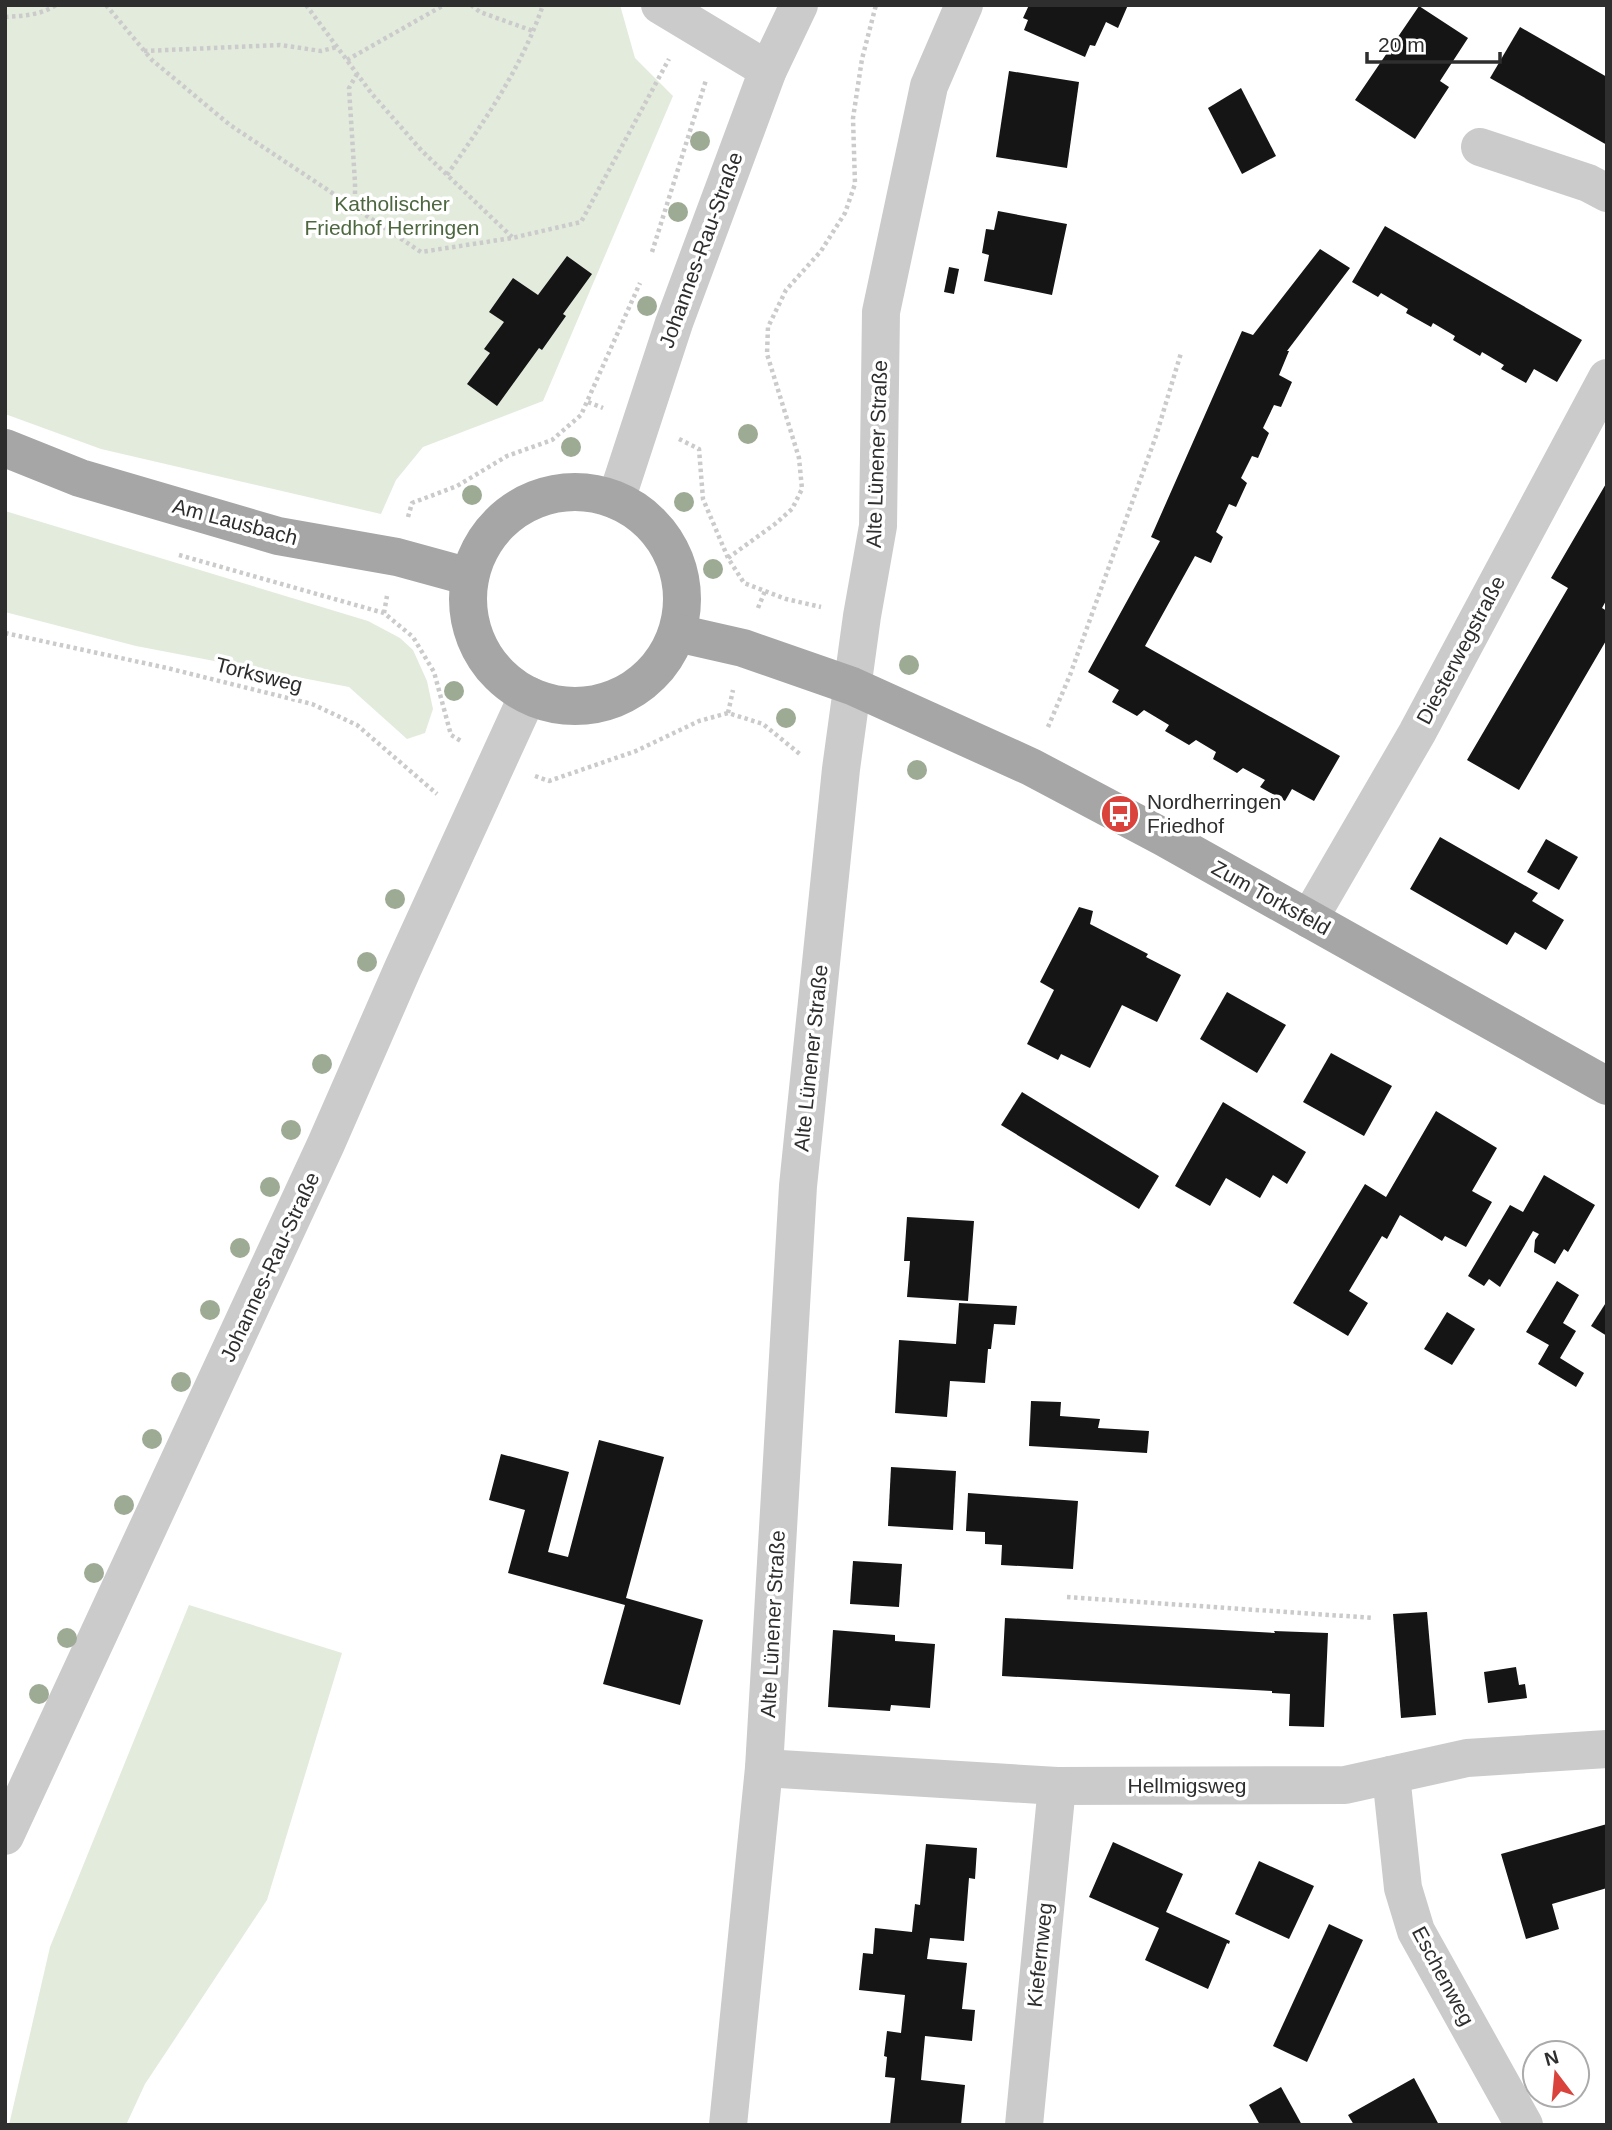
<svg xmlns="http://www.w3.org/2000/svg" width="1612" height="2130" viewBox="0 0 1612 2130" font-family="Arial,sans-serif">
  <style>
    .green { fill: #e3ebdd }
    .building { fill: #151515 }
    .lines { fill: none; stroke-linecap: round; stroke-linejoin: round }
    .path { stroke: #cbcbcb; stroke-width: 4.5; stroke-dasharray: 3.5 3.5; stroke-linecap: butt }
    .minor { stroke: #cbcbcb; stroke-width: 38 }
    .major { stroke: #a6a6a6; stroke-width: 38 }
    .tree { fill: #9dab95 }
    .labels { text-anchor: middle; stroke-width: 7; stroke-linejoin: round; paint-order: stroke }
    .park-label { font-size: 21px; fill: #4d673f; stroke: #fff }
    .street-label { font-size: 21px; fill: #2e2e2e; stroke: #fff }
    .poi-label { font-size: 21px; fill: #2e2e2e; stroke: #fff; text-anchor: start }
  </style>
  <rect width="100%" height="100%" fill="#fff"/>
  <!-- green -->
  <g class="green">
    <path d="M5 5H620L635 58 673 96 543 401 423 447 396 480 381 514 101 449 5 414Z"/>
    <path d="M5 511 368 621 400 638 413 650 427 681 433 709 425 733 407 739 349 687 136 646 5 612Z"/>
    <path d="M189 1605 342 1653 267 1900 145 2084 126 2125H9L50 1947Z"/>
  </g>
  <!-- building -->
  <g class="building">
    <path d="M1029 5H1128L1118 28 1106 22 1095 46 1090 45 1085 57 1024 30 1028 20 1023 18Z"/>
    <path d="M1419 6 1468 38 1440 81 1449 87 1415 139 1355 100Z"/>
    <path d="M1520 27 1607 77V145L1490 78Z"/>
    <path d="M1009 71 1079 82 1067 168 996 157Z"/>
    <path d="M1241 88 1276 156 1242 174 1208 108Z"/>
    <path d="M998 211 1067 224 1052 295 984 281 989 255 982 253 986 229 994 230Z"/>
    <path d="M1385 226 1582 340 1557 382 1534 369 1526 383 1501 369 1504 365 1482 352 1480 356 1453 340 1455 336 1433 323 1431 327 1406 313 1408 309 1381 293 1378 297 1352 282Z"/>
    <path d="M1320 249 1350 268 1287 351H1289L1279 375 1292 382 1281 407 1274 405 1263 428 1269 433 1258 458 1252 456 1241 478 1247 483 1236 507 1229 504 1216 532 1223 537 1211 563 1195 556 1145 646 1340 756 1314 801 1292 789 1285 801 1260 787 1265 780 1243 768 1237 773 1213 759 1216 752 1196 740 1189 745 1165 731 1169 725 1144 710 1137 716 1112 702 1119 690 1088 672 1160 541 1151 537 1242 331 1253 335Z"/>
    <path d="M567 256 592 274 563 314 566 316 542 350 539 348 497 406 467 384 490 353 484 349 504 322 489 312 513 278 538 295Z"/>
    <path d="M949 267 959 269 954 294 944 292Z"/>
    <path d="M1607 482V599L1602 608 1607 611V639L1519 790 1467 760 1568 588 1551 578Z"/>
    <path d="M1440 837 1538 893 1532 901 1564 920 1546 950 1515 932 1507 945 1410 889Z"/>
    <path d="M1546 839 1578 857 1559 890 1527 872Z"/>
    <path d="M1079 907 1093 911 1090 924 1148 954 1146 957 1181 975 1157 1022 1122 1005 1090 1068 1061 1054 1058 1060 1027 1044 1054 990 1040 982Z"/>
    <path d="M1227 992 1286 1025 1257 1073 1200 1039Z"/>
    <path d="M1331 1053 1392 1086 1364 1136 1303 1102Z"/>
    <path d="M1022 1092 1159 1176 1139 1209 1001 1125Z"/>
    <path d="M1223 1102 1306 1152 1287 1184 1273 1175 1260 1198 1226 1178 1210 1206 1175 1186Z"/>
    <path d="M1436 1111 1497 1148 1472 1191 1492 1202 1466 1247 1445 1236 1442 1241 1400 1215 1387 1239 1382 1236 1349 1291 1368 1303 1348 1336 1293 1303 1365 1184 1386 1197Z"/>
    <path d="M1544 1175 1595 1205 1568 1252 1564 1249 1555 1264 1534 1252 1535 1240 1539 1234 1533 1231 1500 1287 1489 1279 1484 1286 1468 1276 1510 1205 1523 1212Z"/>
    <path d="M907 1217 974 1221 968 1301 907 1297 910 1261H904Z"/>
    <path d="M1557 1281 1579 1295 1563 1323 1576 1331 1560 1358 1584 1373 1576 1387 1538 1364 1549 1345 1526 1332Z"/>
    <path d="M1607 1301V1336L1591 1326Z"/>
    <path d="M959 1303 1017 1306 1015 1325 994 1324 991 1349H988L985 1383 950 1381 947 1417 895 1413 899 1340 956 1344Z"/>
    <path d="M1447 1312 1475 1329 1452 1365 1424 1349Z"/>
    <path d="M1031 1401 1061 1402 1060 1416 1100 1419 1098 1428 1149 1431 1147 1453 1029 1446Z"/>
    <path d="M599 1440 664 1457 626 1598 703 1620 680 1705 603 1684 625 1605 508 1573 525 1510 489 1500 501 1454 569 1472 548 1552 568 1557Z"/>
    <path d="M891 1467 956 1471 953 1530 888 1526Z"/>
    <path d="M968 1493 1078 1501 1073 1569 1001 1565 1002 1545 985 1544V1532L966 1531Z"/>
    <path d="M853 1561 902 1564 899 1607 850 1604Z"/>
    <path d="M1427 1612 1436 1715 1401 1718 1393 1614Z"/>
    <path d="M1005 1618 1275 1633 1274 1631 1328 1633 1324 1727 1289 1726 1290 1694 1272 1693V1691L1002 1676Z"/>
    <path d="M833 1630 895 1635V1641L935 1644 930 1708 891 1705 890 1711 828 1707Z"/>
    <path d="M1516 1667 1519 1685 1525 1684 1527 1698 1488 1703 1484 1672Z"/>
    <path d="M1607 1824V1888L1552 1904 1559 1929 1526 1939 1501 1854Z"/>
    <path d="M1113 1842 1183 1874 1166 1912 1230 1941 1229 1944 1227 1943 1208 1989 1145 1960 1159 1928 1089 1897Z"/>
    <path d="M926 1844 977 1848 975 1879 969 1878 964 1941 930 1938 927 1959 967 1963 962 2009 975 2010 972 2041 925 2036 921 2080 965 2085 961 2125H890L895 2078 885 2077 887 2057 884 2056 887 2031 901 2033 905 1995 859 1990 863 1953 873 1954 875 1928 912 1932 915 1904 920 1905Z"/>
    <path d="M1259 1861 1314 1886 1289 1939 1235 1914Z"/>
    <path d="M1329 1924 1363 1940 1307 2062 1273 2046Z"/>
    <path d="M1414 2078 1439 2125H1354L1348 2115Z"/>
    <path d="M1281 2087 1302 2125H1260L1249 2105Z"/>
  </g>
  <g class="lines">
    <!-- path -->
    <g class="path">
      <path d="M106 5 152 60 230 125 421 252 512 238 581 222 669 59"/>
      <path d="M306 5 372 94 422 151 512 237"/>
      <path d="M471 5 480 12 533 31"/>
      <path d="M5 17C23 16 41 15 56 5"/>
      <path d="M144 51 280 45 321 51 337 47"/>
      <path d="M347 60 444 5"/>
      <path d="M447 175C485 120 521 69 543 5"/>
      <path d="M355 208V183L349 88 357 74"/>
      <path d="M652 252 706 80"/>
      <path d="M588 402 603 408"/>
      <path d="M679 439 699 449 703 499 728 558 744 583 786 599 821 607"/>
      <path d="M408 517 412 503 457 486 507 456 552 440 581 415 640 283"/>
      <path d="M179 555 384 613 413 637 434 672 451 735 461 741"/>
      <path d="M728 558 775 524 792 509 802 489 799 458 767 354 768 327 786 290 821 251 845 213 855 184 853 118 862 59 876 5"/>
      <path d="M758 608 765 591"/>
      <path d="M384 613 387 596"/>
      <path d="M5 633 167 668 312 704 357 725 437 794"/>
      <path d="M728 713 733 690"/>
      <path d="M1048 727 1070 675 1156 436 1181 353"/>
      <path d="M535 776 549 781 636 751 699 721 728 713 763 724 801 755"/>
      <path d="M1067 1597 1374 1618"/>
    </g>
    <!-- minor -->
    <g class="minor">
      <path d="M660 5 768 70"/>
      <path d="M1480 147 1588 183 1607 193"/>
      <path d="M616 500 674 323 768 70 799 5"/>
      <path d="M1309 919 1417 733 1607 378"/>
      <path d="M764 1768 1057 1786 1345 1785 1467 1758 1607 1749"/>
      <path d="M1391 1775 1403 1888 1416 1931 1524 2125"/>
      <path d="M5 1836 326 1144 403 968 528 695"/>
      <path d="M728 2125 764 1768 798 1186 841 769 862 616 878 526 881 312 929 86 964 5"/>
      <path d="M1024 2125 1057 1786"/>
    </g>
    <!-- major -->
    <g class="major">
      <path d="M5 448 80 478 278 536 397 557 470 577"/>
      <circle cx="575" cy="599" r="107"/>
      <path d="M677 633 743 648 852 686 1031 767 1163 837 1607 1086"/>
    </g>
  </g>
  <!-- trees -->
  <g class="tree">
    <circle cx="700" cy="141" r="10"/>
    <circle cx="678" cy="212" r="10"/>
    <circle cx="647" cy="306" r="10"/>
    <circle cx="748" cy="434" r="10"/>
    <circle cx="571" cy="447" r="10"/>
    <circle cx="472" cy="495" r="10"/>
    <circle cx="684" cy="502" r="10"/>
    <circle cx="713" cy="569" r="10"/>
    <circle cx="909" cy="665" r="10"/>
    <circle cx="454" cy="691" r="10"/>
    <circle cx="786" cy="718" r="10"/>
    <circle cx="917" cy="770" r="10"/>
    <circle cx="395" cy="899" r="10"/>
    <circle cx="367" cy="962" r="10"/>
    <circle cx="322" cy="1064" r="10"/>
    <circle cx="291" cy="1130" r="10"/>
    <circle cx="270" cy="1187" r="10"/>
    <circle cx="240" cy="1248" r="10"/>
    <circle cx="210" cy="1310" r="10"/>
    <circle cx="181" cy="1382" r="10"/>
    <circle cx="152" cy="1439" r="10"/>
    <circle cx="124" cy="1505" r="10"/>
    <circle cx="94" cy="1573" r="10"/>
    <circle cx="67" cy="1638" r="10"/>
    <circle cx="39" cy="1694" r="10"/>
  </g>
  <!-- icons -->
  <defs>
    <g id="bus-disc" transform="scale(2.0125)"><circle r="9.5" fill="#da433c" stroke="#fff"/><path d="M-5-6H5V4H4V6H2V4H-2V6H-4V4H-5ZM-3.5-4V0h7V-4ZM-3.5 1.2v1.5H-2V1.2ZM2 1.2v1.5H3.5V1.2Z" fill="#fff"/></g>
  </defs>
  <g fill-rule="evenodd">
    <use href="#bus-disc" x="1120" y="814"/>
  </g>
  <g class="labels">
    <!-- park labels -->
    <g class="park-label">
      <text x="392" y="211">Katholischer<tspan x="392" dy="24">Friedhof Herringen</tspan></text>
    </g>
    <!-- street labels -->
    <g class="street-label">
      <text transform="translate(701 250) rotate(-70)" y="7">Johannes-Rau-Straße</text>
      <text transform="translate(877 454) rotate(-88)" y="7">Alte Lünener Straße</text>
      <text transform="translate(235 522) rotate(15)" y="7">Am Lausbach</text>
      <text transform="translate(1461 650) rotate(-62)" y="7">Diesterwegstraße</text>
      <text transform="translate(259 675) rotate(14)" y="7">Torksweg</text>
      <text transform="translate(1271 898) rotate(29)" y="7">Zum Torksfeld</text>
      <text transform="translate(811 1058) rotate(-84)" y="7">Alte Lünener Straße</text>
      <text transform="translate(270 1267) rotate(-65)" y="7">Johannes-Rau-Straße</text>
      <text transform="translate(773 1624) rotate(-87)" y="7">Alte Lünener Straße</text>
      <text x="1187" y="1793">Hellmigsweg</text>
      <text transform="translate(1040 1955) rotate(-84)" y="7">Kiefernweg</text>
      <text transform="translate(1443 1976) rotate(62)" y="7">Eschenweg</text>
    </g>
    <!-- poi labels -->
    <g class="poi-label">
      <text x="1147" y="809">Nordherringen<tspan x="1147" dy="24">Friedhof</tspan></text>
    </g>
  </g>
  <!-- border -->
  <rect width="1612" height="2130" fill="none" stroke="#2e2e2e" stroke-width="14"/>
  <!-- north arrow -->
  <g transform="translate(1556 2074) rotate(344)"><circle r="33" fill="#ffffff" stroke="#ababab" stroke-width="2"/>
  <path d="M0-5L12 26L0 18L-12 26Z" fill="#da433c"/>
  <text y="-10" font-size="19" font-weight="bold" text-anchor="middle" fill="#2e2e2e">N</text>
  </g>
  <!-- scale -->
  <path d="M1367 52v10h133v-10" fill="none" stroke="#2e2e2e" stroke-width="3.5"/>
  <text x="1378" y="52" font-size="21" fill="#2e2e2e" stroke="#ffffff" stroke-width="5" paint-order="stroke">20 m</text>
</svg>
